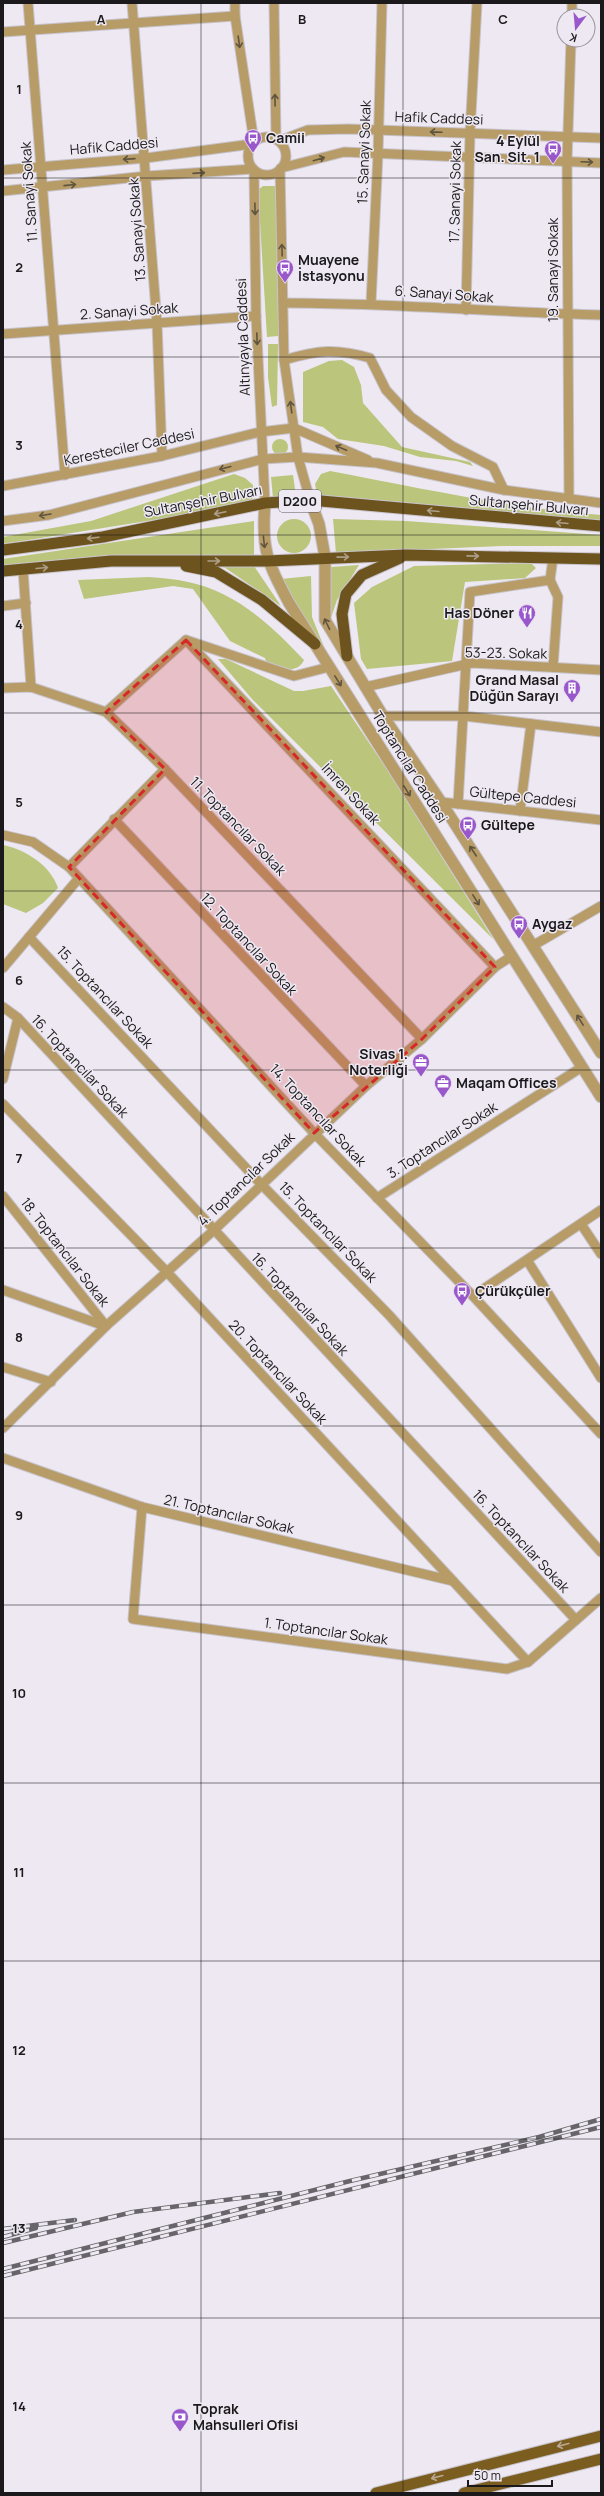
<svg xmlns="http://www.w3.org/2000/svg" width="604" height="2496" viewBox="0 0 604 2496" font-family="Manrope,sans-serif">
  <style>
    .green { fill: #bbc57c }
    .lines { fill: none; stroke-linecap: round; stroke-linejoin: round }
    .minor-casing { stroke: #c7c3cb; stroke-width: 11 }
    .tertiary-casing { stroke: #c7c3cb; stroke-width: 13 }
    .primary-casing { stroke: #c7c3cb; stroke-width: 13 }
    .trunk-casing { stroke: #c7c3cb; stroke-width: 13 }
    .minor { stroke: #b79c68; stroke-width: 9 }
    .tertiary { stroke: #b79c68; stroke-width: 11 }
    .primary { stroke: #7b5d20; stroke-width: 11 }
    .trunk { stroke: #6d531e; stroke-width: 11 }
    .rail-casing { stroke: #68656a; stroke-width: 4.5 }
    .rail { stroke: #ede8f1; stroke-width: 3; stroke-dasharray: 9; stroke-linecap: butt }
    .oneway { stroke: #61543e }
    .oneway2 { stroke: #ad9e88 }
    .oneway3 { stroke: #baa993 }
    .marked { fill: #d62828; fill-opacity: 0.2; stroke: #d62828; stroke-width: 3; stroke-dasharray: 8 5; stroke-linejoin: round }
    .grid { fill: none; stroke: #1b191c; stroke-width: 1; stroke-opacity: 0.55 }
    .labels { text-anchor: middle; stroke-width: 3; stroke-linejoin: round; paint-order: stroke }
    .shield { fill: #ede8f1; stroke: #5a575c; stroke-width: 1 }
    .shield-label { font-size: 13px; font-weight: bold; fill: #1b191c }
    .street-label { font-size: 14px; fill: #1b191c; stroke: #ede8f1 }
    .poi-label { font-size: 14px; font-weight: bold; fill: #1b191c; stroke: #ede8f1; text-anchor: start }
    .grid-label { font-size: 13px; text-anchor: middle; font-weight: bold; fill: #1b191c; stroke: #ede8f1; stroke-width: 3; stroke-linejoin: round; paint-order: stroke }
  </style>
  <rect width="100%" height="100%" fill="#ede8f1"/>
  <!-- green -->
  <g class="green">
    <path d="M263 186H279L278 336 267 337 258 190Z"/>
    <path d="M268 344H278L277 405 272 407 268 377Z"/>
    <path d="M342 360 354 367 361 385 363 403 402 447 470 462 473 466 456 461 420 457 384 446 338 439 323 427 303 422V372L329 361Z"/>
    <circle cx="280" cy="447" r="8"/>
    <path d="M330 471C420 488 510 508 601 515V520L324 500 317 494 315 484 321 474Z"/>
    <path d="M234 474 245 478 253 485V498L247 505 3 544V537L91 521Z"/>
    <path d="M293 475 296 496 273 498 271 477Z"/>
    <circle cx="294" cy="536" r="17"/>
    <path d="M333 519 406 521 601 535V546H502L336 553Z"/>
    <path d="M254 521V557L3 566V559Z"/>
    <path d="M531 563 536 568 525 578 465 582 452 661 367 669 361 659 354 603 372 587 414 566Z"/>
    <path d="M221 565 254 566 281 606Z"/>
    <path d="M359 565 337 600 330 621 327 592 331 567Z"/>
    <path d="M311 576 312 617 326 652 281 579Z"/>
    <path d="M148 577C162 578 175 579 188 582 235 591 272 626 304 660 297 675 280 668 267 664L265 658 230 641 193 589 173 586 84 599 78 580Z"/>
    <path d="M218 659H226L294 691H303L331 686 390 774 493 939 252 699Z"/>
    <path d="M3 845C26 850 50 865 58 888L43 903 26 913 3 904Z"/>
  </g>
  <g class="lines">
    <!-- minor casing -->
    <g class="minor-casing">
      <g id="minor">
        <path d="M28 3 65 475"/>
        <path d="M132 3 157 323 162 456"/>
        <path d="M235 3V16L254 142"/>
        <path d="M274 3 276 139"/>
        <path d="M572 16V3"/>
        <path d="M3 32 235 16"/>
        <circle cx="267" cy="156" r="19"/>
        <path d="M279 141 308 130 349 129 601 138"/>
        <path d="M281 168 344 152 601 163"/>
        <path d="M280 169 284 360 298 457 310 500"/>
        <path d="M3 170 146 158 252 144"/>
        <path d="M254 170 256 316 265 503"/>
        <path d="M3 191 147 176 253 169"/>
        <path d="M284 303C390 303 495 312 601 315"/>
        <path d="M371 303 378 154 382 3"/>
        <path d="M466 310 470 133 477 3"/>
        <path d="M3 334 256 316"/>
        <path d="M284 360C318 350 336 348 370 358L386 390 411 417 452 446 493 467 504 490"/>
        <path d="M3 486 162 456 260 432 294 428 368 460"/>
        <path d="M569 499 567 162 571 40"/>
        <path d="M3 521 49 515 263 459 298 457 377 463 504 490 601 503"/>
        <path d="M23 569 31 687"/>
        <path d="M550 580 558 597 553 667"/>
        <path d="M3 606 26 603"/>
        <path d="M186 640 495 967"/>
        <path d="M365 687 472 663 601 670"/>
        <path d="M3 688 31 687 106 712 165 769 422 1039"/>
        <path d="M106 712 186 640 294 676 329 667"/>
        <path d="M383 716H464L601 732"/>
        <path d="M441 802 601 820"/>
        <path d="M458 804 470 592 550 580 553 558"/>
        <path d="M520 811 531 724"/>
        <path d="M114 819 366 1086"/>
        <path d="M3 835 33 842 69 867 314 1133 473 1296 601 1434"/>
        <path d="M69 867 165 769"/>
        <path d="M29 937 261 1184 389 1315 601 1552"/>
        <path d="M534 945 601 906"/>
        <path d="M3 968 79 878"/>
        <path d="M3 1007 18 1018 576 1620"/>
        <path d="M3 1079 18 1018"/>
        <path d="M3 1104 166 1271 528 1662"/>
        <path d="M3 1196 106 1326"/>
        <path d="M377 1198 582 1067"/>
        <path d="M581 1224 601 1254"/>
        <path d="M527 1260 601 1378"/>
        <path d="M3 1290 105 1326"/>
        <path d="M473 1296 601 1210"/>
        <path d="M3 1367 51 1382"/>
        <path d="M3 1428 106 1326 213 1231 366 1086 422 1039 495 967 512 956"/>
        <path d="M3 1458 142 1507 453 1581"/>
        <path d="M142 1507 133 1619 507 1669 528 1662 601 1598"/>
      </g>
    </g>
    <!-- tertiary casing -->
    <g class="tertiary-casing">
      <g id="tertiary">
        <path d="M310 500 319 524 325 557V620L383 716 441 802 601 1053"/>
        <path d="M265 503C261 551 268 563 289 603L601 1097"/>
      </g>
    </g>
    <!-- primary casing -->
    <g class="primary-casing">
      <g id="primary">
        <path d="M376 2493 601 2436"/>
        <path d="M464 2493 601 2459"/>
      </g>
    </g>
    <!-- trunk casing -->
    <g class="trunk-casing">
      <g id="trunk">
        <path d="M3 550 103 537 265 503 310 500 601 526"/>
        <path d="M186 566 216 572 262 600 315 644"/>
        <path d="M3 571 111 561H268L406 555 601 559"/>
        <path d="M347 656 342 614 346 594 362 575 400 558"/>
      </g>
    </g>
    <!-- minor -->
    <use href="#minor" class="minor"/>
    <!-- tertiary -->
    <use href="#tertiary" class="tertiary"/>
    <!-- primary -->
    <use href="#primary" class="primary"/>
    <!-- trunk -->
    <use href="#trunk" class="trunk"/>
    <!-- rail casing -->
    <g class="rail-casing">
      <g id="rail">
        <path d="M3 2229 75 2220"/>
        <path d="M3 2237 36 2228"/>
        <path d="M3 2243 133 2212 280 2193"/>
        <path d="M3 2269 350 2181 539 2137 601 2119"/>
        <path d="M3 2276 601 2127"/>
      </g>
    </g>
    <!-- rail -->
    <use href="#rail" class="rail"/>
  </g>
  <!-- one-way arrows -->
  <defs><path id="oneway-shaft" d="M-6 0H5M1.5-3L5.5 0L1.5 3" fill="none" stroke-width="1.6" stroke-linecap="round" stroke-linejoin="round"/></defs>
  <g class="oneway">
    <use href="#oneway-shaft" transform="translate(239 42) rotate(82)"/>
    <use href="#oneway-shaft" transform="translate(275 100) rotate(-91)"/>
    <use href="#oneway-shaft" transform="translate(436 132) rotate(-178)"/>
    <use href="#oneway-shaft" transform="translate(129 159) rotate(176)"/>
    <use href="#oneway-shaft" transform="translate(319 159) rotate(-16)"/>
    <use href="#oneway-shaft" transform="translate(587 162) rotate(2)"/>
    <use href="#oneway-shaft" transform="translate(199 173) rotate(-4)"/>
    <use href="#oneway-shaft" transform="translate(70 185) rotate(-6)"/>
    <use href="#oneway-shaft" transform="translate(255 209) rotate(89)"/>
    <use href="#oneway-shaft" transform="translate(282 250) rotate(-92)"/>
    <use href="#oneway-shaft" transform="translate(257 339) rotate(88)"/>
    <use href="#oneway-shaft" transform="translate(291 407) rotate(-98)"/>
    <use href="#oneway-shaft" transform="translate(341 448) rotate(-157)"/>
    <use href="#oneway-shaft" transform="translate(225 468) rotate(166)"/>
    <use href="#oneway-shaft" transform="translate(45 515) rotate(171)"/>
    <use href="#oneway-shaft" transform="translate(264 542) rotate(84)"/>
    <use href="#oneway-shaft" transform="translate(327 624) rotate(-116)"/>
    <use href="#oneway-shaft" transform="translate(338 681) rotate(58)"/>
    <use href="#oneway-shaft" transform="translate(407 791) rotate(58)"/>
    <use href="#oneway-shaft" transform="translate(473 851) rotate(-123)"/>
    <use href="#oneway-shaft" transform="translate(476 900) rotate(58)"/>
    <use href="#oneway-shaft" transform="translate(580 1020) rotate(-122)"/>
  </g>
  <g class="oneway2">
    <use href="#oneway-shaft" transform="translate(433 511) rotate(-175)"/>
    <use href="#oneway-shaft" transform="translate(220 513) rotate(168)"/>
    <use href="#oneway-shaft" transform="translate(562 523) rotate(-175)"/>
    <use href="#oneway-shaft" transform="translate(93 538) rotate(173)"/>
    <use href="#oneway-shaft" transform="translate(473 556) rotate(1)"/>
    <use href="#oneway-shaft" transform="translate(343 557) rotate(-1)"/>
    <use href="#oneway-shaft" transform="translate(214 561)"/>
    <use href="#oneway-shaft" transform="translate(42 568) rotate(-5)"/>
  </g>
  <g class="oneway3">
    <use href="#oneway-shaft" transform="translate(563 2445) rotate(166)"/>
    <use href="#oneway-shaft" transform="translate(437 2477) rotate(165)"/>
  </g>
  <!-- marked area -->
  <path class="marked" d="M186 640 495 967 422 1039 314 1133 69 867 165 769 106 712Z"/>
  <!-- grid -->
  <path class="grid" d="M201 3V2493M403 3V2493M3 178H601M3 357H601M3 535H601M3 713H601M3 891H601M3 1070H601M3 1248H601M3 1426H601M3 1605H601M3 1783H601M3 1961H601M3 2139H601M3 2318H601"/>
  <!-- icons -->
  <defs>
    <g id="bus-pin" transform="scale(0.9)"><path d="M0 17L-7.5 6A9.5 9.5 0 1 1 7.5 6Z" fill="#9957cc" stroke="#ede8f1"/><path d="M-5-6H5V4H4V6H2V4H-2V6H-4V4H-5ZM-3.5-4V0h7V-4ZM-3.5 1.2v1.5H-2V1.2ZM2 1.2v1.5H3.5V1.2Z" fill="#fff"/></g>
    <g id="restaurant-pin" transform="scale(0.9)"><path d="M0 17L-7.5 6A9.5 9.5 0 1 1 7.5 6Z" fill="#9957cc" stroke="#ede8f1"/><path d="M-5-6h1v4h1v-4h1v4h1v-4h1v5L-1.5 .5V6h-2V.5L-5-1ZM5-6V6H3V1.5H1.5Q1.5-4 5-6Z" fill="#fff"/></g>
    <g id="building-pin" transform="scale(0.9)"><path d="M0 17L-7.5 6A9.5 9.5 0 1 1 7.5 6Z" fill="#9957cc" stroke="#ede8f1"/><path d="M-4-6H4V6H1V3H-1V6H-4ZM-2.5-4.3h1.7v1.8h-1.7ZM.8-4.3h1.7v1.8H.8ZM-2.5-1h1.7V.8h-1.7ZM.8-1h1.7V.8H.8Z" fill="#fff"/></g>
    <g id="office-pin" transform="scale(0.9)"><path d="M0 17L-7.5 6A9.5 9.5 0 1 1 7.5 6Z" fill="#9957cc" stroke="#ede8f1"/><path d="M-6-3h4V-5.5h4V-3h4V5H-6ZM-1-4.5V-3h2v-1.5ZM-6 0V1H6V0Z" fill="#fff"/></g>
    <g id="bank-pin" transform="scale(0.9)"><path d="M0 17L-7.5 6A9.5 9.5 0 1 1 7.5 6Z" fill="#9957cc" stroke="#ede8f1"/><path d="M-6-4H6V4H-6ZM0-2.3a2.3 2.3 0 1 0 0 4.6a2.3 2.3 0 1 0 0-4.6Z" fill="#fff"/></g>
  </defs>
  <g fill-rule="evenodd">
    <use href="#bus-pin" x="253" y="138"/>
    <use href="#bus-pin" x="553" y="149"/>
    <use href="#bus-pin" x="285" y="268"/>
    <use href="#restaurant-pin" x="527" y="613"/>
    <use href="#building-pin" x="572" y="688"/>
    <use href="#bus-pin" x="468" y="825"/>
    <use href="#bus-pin" x="519" y="924"/>
    <use href="#office-pin" x="421" y="1062"/>
    <use href="#office-pin" x="443" y="1083"/>
    <use href="#bus-pin" x="462" y="1291"/>
    <use href="#bank-pin" x="180" y="2417"/>
  </g>
  <g class="labels">
    <!-- shield labels -->
    <rect class="shield" x="279" y="490" width="42" height="22" rx="3"/>
    <g class="shield-label">
      <text x="300" y="506">D200</text>
    </g>
    <!-- street labels -->
    <g class="street-label">
      <text transform="translate(439 118) rotate(2)" y="5">Hafik Caddesi</text>
      <text transform="translate(114 146) rotate(-5)" y="5">Hafik Caddesi</text>
      <text transform="translate(364 152) rotate(-88)" y="5">15. Sanayi Sokak</text>
      <text transform="translate(29 192) rotate(-94)" y="5">11. Sanayi Sokak</text>
      <text transform="translate(455 192) rotate(-89)" y="5">17. Sanayi Sokak</text>
      <text transform="translate(137 230) rotate(-94)" y="5">13. Sanayi Sokak</text>
      <text transform="translate(553 270) rotate(-90)" y="5">19. Sanayi Sokak</text>
      <text transform="translate(444 294) rotate(4)" y="5">6. Sanayi Sokak</text>
      <text transform="translate(129 311) rotate(-4)" y="5">2. Sanayi Sokak</text>
      <text transform="translate(243 337) rotate(-92)" y="5">Altınyayla Caddesi</text>
      <text transform="translate(129 447) rotate(-12)" y="5">Keresteciler Caddesi</text>
      <text transform="translate(203 501) rotate(-11)" y="5">Sultanşehir Bulvarı</text>
      <text transform="translate(529 505) rotate(5)" y="5">Sultanşehir Bulvarı</text>
      <text transform="translate(506 653) rotate(1)" y="5">53-23. Sokak</text>
      <text transform="translate(410 767) rotate(58)" y="5">Toptancılar Caddesi</text>
      <text transform="translate(351 794) rotate(47)" y="5">İmren Sokak</text>
      <text transform="translate(523 797) rotate(6)" y="5">Gültepe Caddesi</text>
      <text transform="translate(238 826) rotate(46)" y="5">11. Toptancılar Sokak</text>
      <text transform="translate(249 944) rotate(47)" y="5">12. Toptancılar Sokak</text>
      <text transform="translate(105 997) rotate(47)" y="5">15. Toptancılar Sokak</text>
      <text transform="translate(80 1066) rotate(47)" y="5">16. Toptancılar Sokak</text>
      <text transform="translate(318 1115) rotate(47)" y="5">14. Toptancılar Sokak</text>
      <text transform="translate(442 1140) rotate(-33)" y="5">3. Toptancılar Sokak</text>
      <text transform="translate(246 1179) rotate(-44)" y="5">4. Toptancılar Sokak</text>
      <text transform="translate(328 1232) rotate(46)" y="5">15. Toptancılar Sokak</text>
      <text transform="translate(65 1252) rotate(52)" y="5">18. Toptancılar Sokak</text>
      <text transform="translate(300 1304) rotate(47)" y="5">16. Toptancılar Sokak</text>
      <text transform="translate(278 1372) rotate(47)" y="5">20. Toptancılar Sokak</text>
      <text transform="translate(229 1514) rotate(13)" y="5">21. Toptancılar Sokak</text>
      <text transform="translate(521 1541) rotate(47)" y="5">16. Toptancılar Sokak</text>
      <text transform="translate(326 1631) rotate(8)" y="5">1. Toptancılar Sokak</text>
    </g>
    <!-- poi labels -->
    <g class="poi-label">
      <text x="266" y="143">Camii</text>
      <text x="540" y="146" text-anchor="end">4 Eylül<tspan x="540" dy="16">San. Sit. 1</tspan></text>
      <text x="298" y="265">Muayene<tspan x="298" dy="16">İstasyonu</tspan></text>
      <text x="514" y="618" text-anchor="end">Has Döner</text>
      <text x="559" y="685" text-anchor="end">Grand Masal<tspan x="559" dy="16">Düğün Sarayı</tspan></text>
      <text x="481" y="830">Gültepe</text>
      <text x="532" y="929">Aygaz</text>
      <text x="408" y="1059" text-anchor="end">Sivas 1.<tspan x="408" dy="16">Noterliği</tspan></text>
      <text x="456" y="1088">Maqam Offices</text>
      <text x="475" y="1296">Çürükçüler</text>
      <text x="193" y="2414">Toprak<tspan x="193" dy="16">Mahsulleri Ofisi</tspan></text>
    </g>
  </g>
  <g class="grid-label">
    <text x="101" y="24">A</text>
    <text x="302" y="24">B</text>
    <text x="503" y="24">C</text>
    <text x="19" y="94">1</text>
    <text x="19" y="272">2</text>
    <text x="19" y="450">3</text>
    <text x="19" y="629">4</text>
    <text x="19" y="807">5</text>
    <text x="19" y="985">6</text>
    <text x="19" y="1163">7</text>
    <text x="19" y="1342">8</text>
    <text x="19" y="1520">9</text>
    <text x="19" y="1698">10</text>
    <text x="19" y="1877">11</text>
    <text x="19" y="2055">12</text>
    <text x="19" y="2233">13</text>
    <text x="19" y="2411">14</text>
  </g>
  <!-- border -->
  <rect width="604" height="2496" fill="none" stroke="#1b191c" stroke-width="8"/>
  <!-- north arrow -->
  <g transform="translate(576 28) rotate(196)"><circle r="19" fill="#ede8f1" stroke="#99959c"/>
  <path d="M0-3L7 15L0 10L-7 15Z" fill="#9957cc"/>
  <text y="-6" font-size="11" font-weight="bold" text-anchor="middle" fill="#1b191c">K</text>
  </g>
  <!-- scale -->
  <path d="M468 2480v6h84v-6" fill="none" stroke="#1b191c" stroke-width="2"/>
  <text x="474" y="2480" font-size="12" fill="#1b191c" stroke="#ede8f1" stroke-width="3" paint-order="stroke">50 m</text>
</svg>
